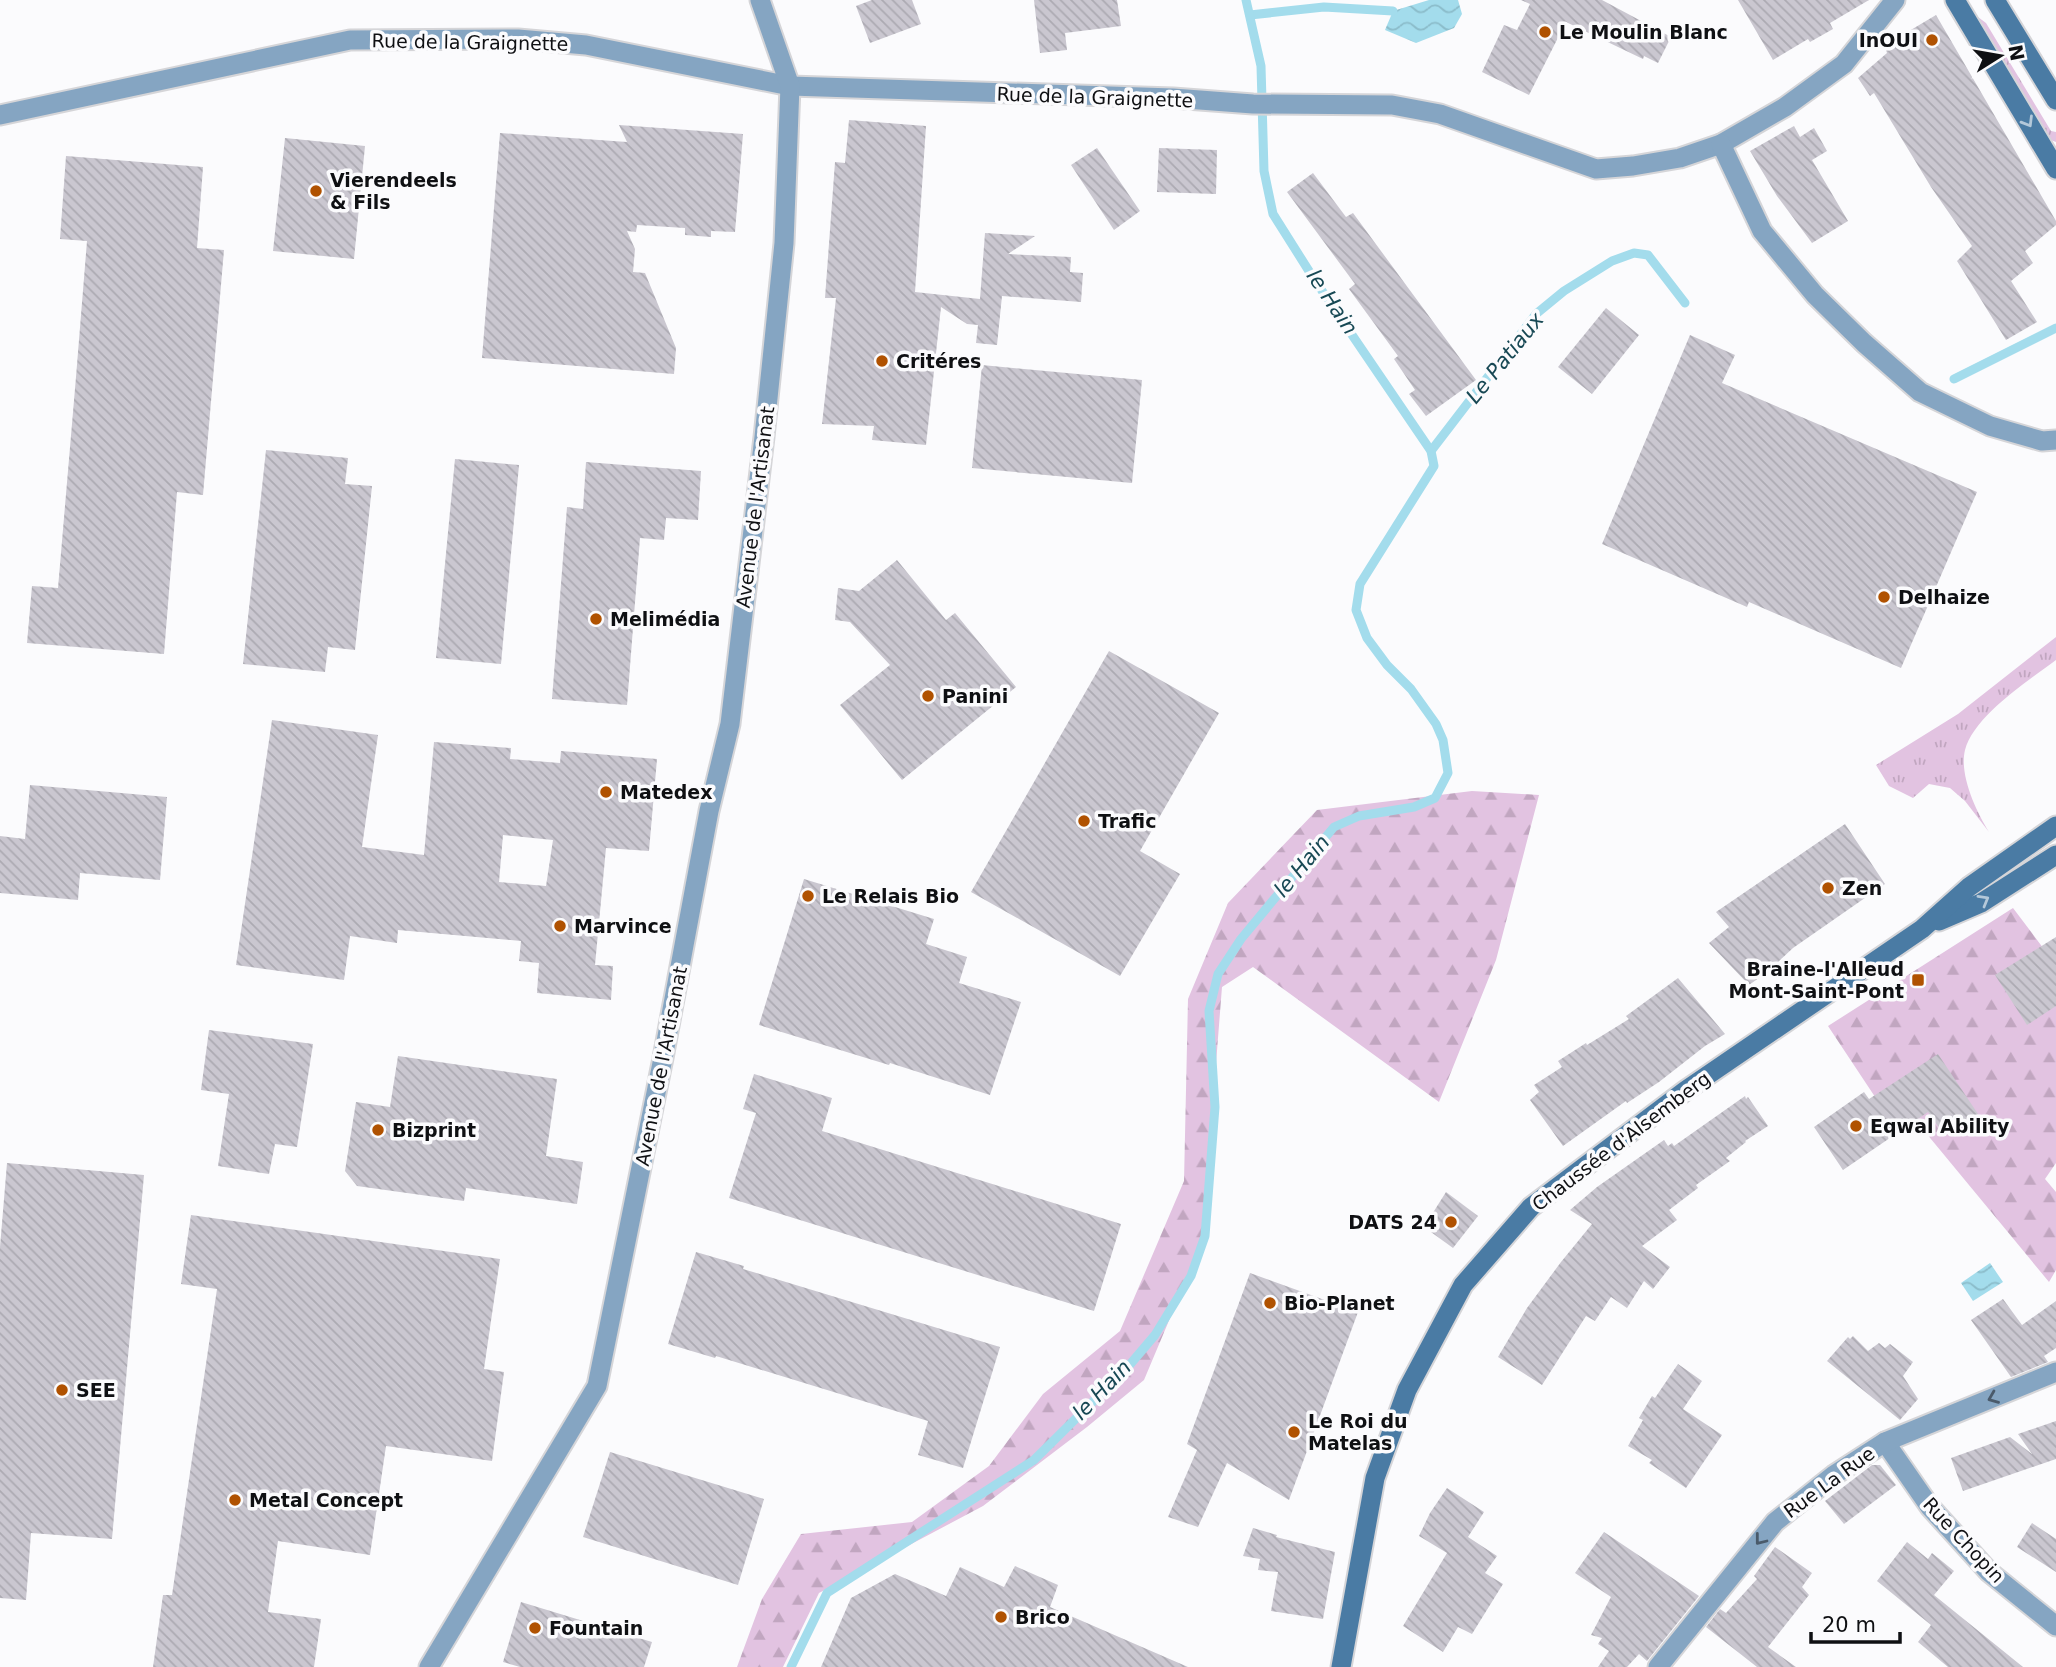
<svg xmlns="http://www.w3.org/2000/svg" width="2056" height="1667" viewBox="0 0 2056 1667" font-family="'DejaVu Sans',sans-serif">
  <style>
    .grass { fill: url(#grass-tufts) }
    .forest { fill: url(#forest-firs) }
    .water { fill: url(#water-waves) }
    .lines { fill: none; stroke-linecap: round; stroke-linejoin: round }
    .stream { stroke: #a3dcec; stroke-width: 9 }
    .building { fill: url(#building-back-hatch); fill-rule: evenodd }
    .minor-casing { stroke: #d5d5d8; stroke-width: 23 }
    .secondary-casing { stroke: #d5d5d8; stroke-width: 23 }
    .minor { stroke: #85a5c2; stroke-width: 19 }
    .secondary { stroke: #4a7ba4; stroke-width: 19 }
    .oneway { stroke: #b4c8d9 }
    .oneway2 { stroke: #4a5a6a }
    .poi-dot { fill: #b05201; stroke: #fbfbfd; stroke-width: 2.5 }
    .labels { text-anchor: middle; stroke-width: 7; stroke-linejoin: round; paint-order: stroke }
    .poi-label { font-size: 19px; font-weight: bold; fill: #0f1013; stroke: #fbfbfd; text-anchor: start }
    .street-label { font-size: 19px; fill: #0f1013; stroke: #fbfbfd }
    .water-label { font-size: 21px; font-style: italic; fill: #174854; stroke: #fbfbfd }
  </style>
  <defs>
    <pattern id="grass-tufts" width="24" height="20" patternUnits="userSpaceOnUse" patternTransform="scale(1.75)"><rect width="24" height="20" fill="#e2c3e1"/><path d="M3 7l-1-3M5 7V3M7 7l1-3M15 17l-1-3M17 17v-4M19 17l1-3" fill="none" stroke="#c1a6c0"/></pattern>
    <pattern id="forest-firs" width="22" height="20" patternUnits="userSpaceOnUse" patternTransform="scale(1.75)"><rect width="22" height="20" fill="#e2c3e1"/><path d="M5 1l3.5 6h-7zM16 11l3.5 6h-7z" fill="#c1a6c0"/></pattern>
    <pattern id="water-waves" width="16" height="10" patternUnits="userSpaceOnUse" patternTransform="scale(1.75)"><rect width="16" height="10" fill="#a3dcec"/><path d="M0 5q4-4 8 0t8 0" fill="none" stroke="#8bbcca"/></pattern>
    <pattern id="building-back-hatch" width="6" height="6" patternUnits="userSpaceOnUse" patternTransform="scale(1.75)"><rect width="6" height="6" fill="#cac7d0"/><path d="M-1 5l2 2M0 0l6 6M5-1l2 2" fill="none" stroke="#acaab2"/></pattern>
  </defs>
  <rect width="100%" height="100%" fill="#fbfbfd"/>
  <!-- grass -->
  <g class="grass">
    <path d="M1974 14 1986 23 2051 131 2056 132V142L2045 138Z"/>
    <path d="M2056 637V660C2028 681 1974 716 1965 750 1959 775 1976 811 1989 832L1965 801 1950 788 1929 784 1913 798 1889 786 1876 765 1958 714Z"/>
  </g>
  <!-- forest -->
  <g class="forest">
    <path d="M1472 791 1539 795 1496 960 1439 1102 1253 967 1222 987 1202 1242 1144 1380 1087 1427 983 1506 819 1593 783 1667H737L762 1599 801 1534 912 1522 989 1466 1043 1394 1120 1331 1184 1181 1188 999 1228 903 1317 810Z"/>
    <path d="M2013 908 2056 965V1163L2045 1179 2056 1192V1270L2049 1282 1907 1110 1891 1121 1828 1026Z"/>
  </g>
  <!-- water -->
  <g class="water">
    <path d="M1429 0H1458L1462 14 1454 28 1416 43 1385 30 1393 11Z"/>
    <path d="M1990 1263 2003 1282 1973 1301 1961 1283Z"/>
  </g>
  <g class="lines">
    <!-- stream -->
    <g class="stream">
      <path d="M1250 15 1324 7 1393 11"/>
      <path d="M1954 379 2056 328"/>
      <path d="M1431 451 1536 314 1564 291 1612 261 1634 253 1648 255 1685 303"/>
      <path d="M791 1667 827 1593 1034 1460 1127 1368 1155 1335 1191 1276 1205 1236 1215 1107 1209 1011 1218 974 1241 939 1334 827 1359 816 1414 807 1435 798 1448 773 1443 740 1436 724 1411 689 1387 665 1367 638 1356 610 1360 584 1434 466 1431 451 1314 279 1273 214 1264 171 1261 66 1246 0"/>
    </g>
  </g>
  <!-- building -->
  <g class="building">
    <path d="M872 0H912L921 24 870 43 856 6Z"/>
    <path d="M1034 0H1117L1121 26 1065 33 1067 50 1040 53Z"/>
    <path d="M1521 0H1602L1671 37 1658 63 1644 56 1643 59 1566 22 1529 95 1482 72 1504 25 1517 30 1530 4Z"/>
    <path d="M1738 0H1869L1830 23 1833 29 1810 42 1808 39 1773 60Z"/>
    <path d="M1936 15 2056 221V225L2025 251 2033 263 2011 281 2037 322 2006 340 1957 261 1972 246 1931 187 1874 93 1870 96 1858 78 1887 53 1886 50 1899 37Z"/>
    <path d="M849 120 926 126 915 292 980 299 985 233 1035 236 1008 254 1071 257 1070 272 1083 273 1081 302 1002 296 997 345 976 343 978 325 967 324 941 307 926 445 872 440 874 426 822 424 836 298H825L835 162 845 163Z"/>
    <path d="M619 125 743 134 735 232 711 231V237L685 235V228L637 225 636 232 627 231 635 249 633 272 645 273 676 348 674 374 482 358 500 133 627 142Z"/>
    <path d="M1794 126 1800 137 1814 128 1827 151 1812 160 1848 221 1812 243 1777 196 1750 151Z"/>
    <path d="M285 138 365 146 354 259 273 251Z"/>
    <path d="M1097 148 1140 211 1114 230 1071 165Z"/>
    <path d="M1159 148 1217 150 1216 194 1157 192Z"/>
    <path d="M66 156 203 167 197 248 224 250 203 495 177 492 164 654 27 643 32 586 58 588 76 377 87 241 60 239Z"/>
    <path d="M1313 173 1346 217 1353 213 1476 380 1426 416 1409 394 1415 390 1394 359 1398 356 1349 289 1355 284 1287 192Z"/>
    <path d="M1606 308 1639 335 1592 394 1558 367Z"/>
    <path d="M1690 335 1735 355 1722 383 1977 492 1901 668 1749 602 1747 607 1602 544Z"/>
    <path d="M982 365 1142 380 1132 483 972 468Z"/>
    <path d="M266 450 348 458 345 484 372 486 355 650 328 647 325 672 243 664Z"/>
    <path d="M455 459 519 465 501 664 436 658Z"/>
    <path d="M586 462 701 471 698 520 666 518 664 540 640 538 627 705 552 699 567 507 583 509Z"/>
    <path d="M897 560 946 620 955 613 1016 687 902 780 840 705 890 665 850 622 835 620 838 588 859 591Z"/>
    <path d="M1109 651 1219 713 1140 851 1180 874 1120 976 971 892Z"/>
    <path d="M272 720 378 735 362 847 424 855 434 742 511 748 510 759 560 763 561 751 657 759 649 851 606 848 595 965 613 966 611 1000 537 993 539 963 519 961 521 941 398 930 397 943 350 936 344 980 236 965ZM503 835 553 840 546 886 499 882Z"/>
    <path d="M30 785 167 797 160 880 80 873 78 900 0 893V836L25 839Z"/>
    <path d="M1845 824 1885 884 1793 948 1776 964 1777 965 1749 985 1709 943 1729 927 1716 912Z"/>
    <path d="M804 879 934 919 926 944 967 957 959 983 1021 1002 990 1095 890 1063 889 1065 759 1025Z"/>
    <path d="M2056 937V1006L2027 1025 1995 975Z"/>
    <path d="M1678 978 1725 1034 1705 1046 1659 1082 1627 1103 1626 1101 1563 1146 1530 1100 1539 1092 1534 1085 1562 1067 1558 1061 1586 1043 1587 1045 1629 1019 1626 1016Z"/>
    <path d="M209 1030 313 1044 297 1147 275 1144 269 1174 218 1166 229 1094 201 1090Z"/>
    <path d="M1938 1054 1978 1114 1945 1136 1928 1112 1843 1170 1814 1127 1864 1092 1869 1099Z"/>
    <path d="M398 1056 557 1079 546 1156 583 1162 577 1204 466 1188 464 1201 357 1186 345 1171 356 1102 390 1107Z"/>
    <path d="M754 1074 832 1098 822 1131 1121 1224 1094 1311 729 1198 756 1113 743 1109Z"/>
    <path d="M1745 1096 1746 1099 1748 1097 1768 1126 1745 1141 1746 1142 1726 1158 1730 1161 1696 1185 1698 1188 1669 1210 1677 1220 1642 1246 1670 1267 1653 1289 1644 1281 1627 1308 1611 1297 1595 1321 1586 1316 1542 1385 1498 1357 1527 1308 1561 1262 1592 1224 1570 1210 1597 1187 1664 1140 1668 1146 1672 1143 1674 1146Z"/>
    <path d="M7 1163 144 1175 112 1539 31 1533 26 1600 0 1598V1247Z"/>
    <path d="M1446 1192 1478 1216 1453 1248 1424 1227Z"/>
    <path d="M191 1215 500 1259 484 1369 504 1372 492 1461 386 1446 370 1555 278 1541 268 1612 321 1619 314 1667H153L163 1595H172L217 1289 181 1284Z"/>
    <path d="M696 1252 744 1266 743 1269 1000 1347 963 1468 918 1455 928 1421 716 1356 715 1358 668 1344Z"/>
    <path d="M1250 1273 1358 1312 1289 1500 1227 1463 1198 1527 1168 1517 1197 1450 1187 1444Z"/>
    <path d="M2003 1299 2022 1325 2056 1301V1348L2044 1356 2048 1362 2011 1377 1971 1320Z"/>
    <path d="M1853 1336 1868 1351 1879 1343 1885 1348 1890 1344 1913 1362 1903 1376 1918 1399 1900 1420 1827 1361 1848 1337 1850 1339Z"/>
    <path d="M1678 1364 1702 1381 1683 1409 1722 1435 1686 1488 1649 1463 1652 1460 1628 1446 1643 1420 1639 1418 1652 1396 1655 1398Z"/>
    <path d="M2056 1421V1459L1963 1491 1951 1458 2010 1437 2032 1454 2018 1434Z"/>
    <path d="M610 1452 764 1499 738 1585 583 1537Z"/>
    <path d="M1872 1465H1880L1896 1485 1844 1524 1825 1501Z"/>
    <path d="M1447 1488 1484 1512 1468 1537 1497 1556 1485 1573 1503 1584 1472 1634 1458 1627 1443 1652 1403 1626 1447 1553 1419 1536 1430 1513Z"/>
    <path d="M2032 1523 2056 1539V1572L2017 1547Z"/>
    <path d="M1253 1528 1277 1535 1276 1537 1335 1552 1323 1619 1271 1611 1278 1572 1258 1570 1260 1559 1243 1556Z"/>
    <path d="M1604 1532 1699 1596 1647 1661 1639 1654 1627 1667H1598L1609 1651 1598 1644 1602 1638 1591 1635 1611 1597 1575 1573Z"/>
    <path d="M1907 1542 1928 1559 1932 1553 1954 1571 1934 1595 2023 1667H1948L1918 1642 1931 1625 1877 1581Z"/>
    <path d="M1775 1547 1812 1573 1802 1587 1809 1595 1768 1647 1796 1667H1757L1706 1627 1720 1609 1726 1613 1757 1579 1754 1576Z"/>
    <path d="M1015 1566 1058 1585 1050 1607 1188 1667H821L851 1598 895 1574 946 1596 960 1567 1004 1587Z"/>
    <path d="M521 1602 652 1642 644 1667H520L503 1662Z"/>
  </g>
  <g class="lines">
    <!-- minor casing -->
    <g class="minor-casing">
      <g id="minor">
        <path d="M0 115 350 40 518 39 586 45 790 86 1173 98 1253 104 1392 105 1440 114 1596 169 1633 166 1680 158 1721 144 1785 107 1844 64 1895 0"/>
        <path d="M1721 144 1762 231 1815 295 1864 343 1920 392 1990 426 2042 441 2056 440"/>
        <path d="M1885 1442 1930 1507 1989 1572 2056 1626"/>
        <path d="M429 1667 597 1386 663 1058 709 811 730 724 764 437 784 243 790 86 760 0"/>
        <path d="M1658 1667 1775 1522 1834 1475 1885 1442 2056 1372"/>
      </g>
    </g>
    <!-- secondary casing -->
    <g class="secondary-casing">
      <g id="secondary">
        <path d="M1955 0 2056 169"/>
        <path d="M1995 0 2056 100"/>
        <path d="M1939 921 1981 903 2056 855"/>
        <path d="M1341 1667 1375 1478 1407 1390 1463 1285 1531 1207 1686 1090 1922 929 1969 887 2056 826"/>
      </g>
    </g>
    <!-- minor -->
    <use href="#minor" class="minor"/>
    <!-- secondary -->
    <use href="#secondary" class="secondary"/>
  </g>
  <!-- one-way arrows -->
  <defs><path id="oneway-chevron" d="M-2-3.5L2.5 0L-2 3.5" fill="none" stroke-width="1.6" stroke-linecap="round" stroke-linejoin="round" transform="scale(1.75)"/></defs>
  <g class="oneway">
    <use href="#oneway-chevron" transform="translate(2028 122) rotate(59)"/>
    <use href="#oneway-chevron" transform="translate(1984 900) rotate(-30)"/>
  </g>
  <g class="oneway2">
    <use href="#oneway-chevron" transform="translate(1993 1398) rotate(158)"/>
    <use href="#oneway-chevron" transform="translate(1760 1540) rotate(128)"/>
  </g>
  <!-- markers -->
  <g class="poi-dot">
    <circle cx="1545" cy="32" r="7"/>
    <circle cx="1932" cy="40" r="7"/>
    <circle cx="316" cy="191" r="7"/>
    <circle cx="882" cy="361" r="7"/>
    <circle cx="1884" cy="597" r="7"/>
    <circle cx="596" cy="619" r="7"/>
    <circle cx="928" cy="696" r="7"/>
    <circle cx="606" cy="792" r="7"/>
    <circle cx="1084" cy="821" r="7"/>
    <circle cx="1828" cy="888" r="7"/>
    <circle cx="808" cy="896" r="7"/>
    <circle cx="560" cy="926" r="7"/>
    <rect x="1911" y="973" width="14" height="14" rx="3.5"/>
    <circle cx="1856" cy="1126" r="7"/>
    <circle cx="378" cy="1130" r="7"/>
    <circle cx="1451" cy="1222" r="7"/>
    <circle cx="1270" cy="1303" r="7"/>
    <circle cx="62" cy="1390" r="7"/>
    <circle cx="1294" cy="1432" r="7"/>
    <circle cx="235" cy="1500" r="7"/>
    <circle cx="1001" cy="1617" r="7"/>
    <circle cx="535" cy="1628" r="7"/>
  </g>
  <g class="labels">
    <!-- poi labels -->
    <g class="poi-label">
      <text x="1559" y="39">Le Moulin Blanc</text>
      <text x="1918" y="47" text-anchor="end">InOUI</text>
      <text x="330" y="187">Vierendeels<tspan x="330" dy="22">&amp; Fils</tspan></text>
      <text x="896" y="368">Critéres</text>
      <text x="1898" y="604">Delhaize</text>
      <text x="610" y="626">Melimédia</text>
      <text x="942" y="703">Panini</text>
      <text x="620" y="799">Matedex</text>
      <text x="1098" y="828">Trafic</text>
      <text x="1842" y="895">Zen</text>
      <text x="822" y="903">Le Relais Bio</text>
      <text x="574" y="933">Marvince</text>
      <text x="1904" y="976" text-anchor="end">Braine-l'Alleud<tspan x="1904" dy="22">Mont-Saint-Pont</tspan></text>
      <text x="1870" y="1133">Eqwal Ability</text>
      <text x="392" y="1137">Bizprint</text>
      <text x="1437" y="1229" text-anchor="end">DATS 24</text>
      <text x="1284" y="1310">Bio-Planet</text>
      <text x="76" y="1397">SEE</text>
      <text x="1308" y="1428">Le Roi du<tspan x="1308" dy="22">Matelas</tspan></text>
      <text x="249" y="1507">Metal Concept</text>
      <text x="1015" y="1624">Brico</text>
      <text x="549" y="1635">Fountain</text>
    </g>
    <!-- street labels -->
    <g class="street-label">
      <text transform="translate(470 42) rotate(1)" y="7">Rue de la Graignette</text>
      <text transform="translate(1095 97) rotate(2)" y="7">Rue de la Graignette</text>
      <text transform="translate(755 507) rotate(-83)" y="7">Avenue de l'Artisanat</text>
      <text transform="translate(661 1066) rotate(-79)" y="7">Avenue de l'Artisanat</text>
      <text transform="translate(1621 1141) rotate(-37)" y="7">Chaussée d'Alsemberg</text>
      <text transform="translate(1829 1482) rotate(-36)" y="7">Rue La Rue</text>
      <text transform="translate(1964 1540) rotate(47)" y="7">Rue Chopin</text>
    </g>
    <!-- water labels -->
    <g class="water-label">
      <text transform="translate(1332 302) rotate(56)" y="7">le Hain</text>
      <text transform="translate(1505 358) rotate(-51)" y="7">Le Patiaux</text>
      <text transform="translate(1302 866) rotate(-50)" y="7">le Hain</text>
      <text transform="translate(1102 1390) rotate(-46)" y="7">le Hain</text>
    </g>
  </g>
  <!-- north arrow -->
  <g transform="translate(2000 56) rotate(79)" stroke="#fbfbfd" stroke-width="5" paint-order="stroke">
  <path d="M0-5L12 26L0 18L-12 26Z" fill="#0f1013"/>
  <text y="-10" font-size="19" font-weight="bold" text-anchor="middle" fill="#0f1013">N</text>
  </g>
  <!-- scale -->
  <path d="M1811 1632v10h89v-10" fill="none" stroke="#0f1013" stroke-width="3.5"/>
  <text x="1822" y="1632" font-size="21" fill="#0f1013" stroke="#fbfbfd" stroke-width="5" paint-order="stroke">20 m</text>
</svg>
